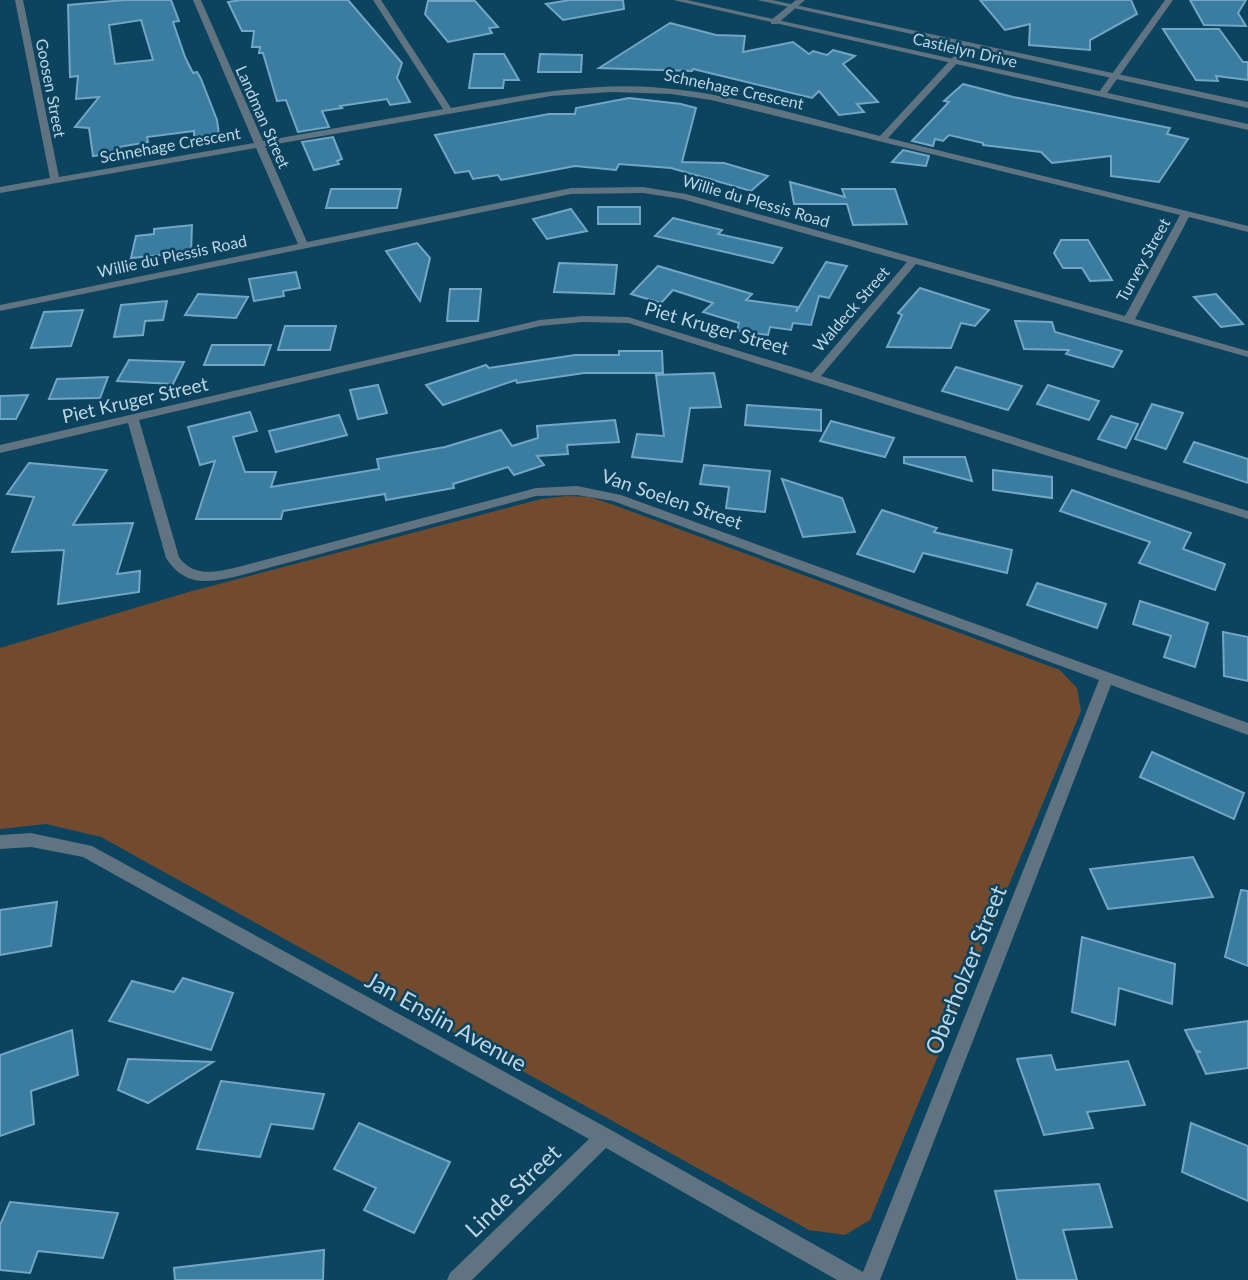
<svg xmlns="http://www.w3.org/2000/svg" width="1248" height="1280" viewBox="0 0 1248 1280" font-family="Lato,sans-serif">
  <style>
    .green { fill: #724b2f }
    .building { fill: #3a7da1; stroke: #73a6c5; stroke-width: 2; fill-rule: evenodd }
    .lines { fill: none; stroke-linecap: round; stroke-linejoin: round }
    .minor { fill: #5f7380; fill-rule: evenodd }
    .tertiary { fill: #5f7380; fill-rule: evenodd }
    .labels { text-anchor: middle; stroke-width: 5; stroke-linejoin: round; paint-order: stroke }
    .far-street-label { font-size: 16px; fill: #bdd6e6; stroke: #0c435e }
    .street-label { font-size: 19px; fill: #bdd6e6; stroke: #0c435e }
    .near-street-label { font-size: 23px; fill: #bdd6e6; stroke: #0c435e }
  </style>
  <rect width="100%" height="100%" fill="#0c435e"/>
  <!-- green -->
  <path class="green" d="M567 496 589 497 614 505 1060 670 1077 688 1081 711 870 1220 845 1235 809 1230 101 837 46 824 0 829V648L192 591 541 499Z"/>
  <!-- building -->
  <g class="building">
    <path d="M125 0H171L179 21 173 22 185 57 193 73 197 72 201 79 217 120 219 134 194 137V131L147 137 148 142 119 147 120 152 93 156 89 128 75 127 99 97 76 99 78 76 70 77 68 5ZM141 20 153 60 115 64 109 25Z"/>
    <path d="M241 0H348L402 63 397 78 410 102 390 105 387 99 340 106 342 108 322 111 329 127 298 132 286 100 277 101 263 53H259L260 47H252L254 31H242L228 2Z"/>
    <path d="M570 0H623L624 9 563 20 546 4Z"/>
    <path d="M980 0H1131L1137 14 1090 40V50L1029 45 1030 24 1005 30Z"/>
    <path d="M1190 0H1246L1238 13 1246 26 1204 25Z"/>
    <path d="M428 1H475L498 27 489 28 492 33 448 42 425 14Z"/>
    <path d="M670 23 716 35 745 36 743 52 793 42 809 54 813 51 827 55 833 50 855 56 843 64 878 102 857 104 864 112 839 115 819 91 812 98 693 69 692 71 599 68Z"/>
    <path d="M1163 29H1219L1243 62H1248V80L1216 76 1218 81 1196 80Z"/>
    <path d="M474 54H504L519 80H504L503 88H469Z"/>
    <path d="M540 54 582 55 581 72H538Z"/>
    <path d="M963 84 1013 97 1170 128 1167 134 1188 139 1159 182 1111 176V156L1052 163 1041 152 983 145V143L949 135 943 141 935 139 933 146 912 141 949 102 944 101Z"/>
    <path d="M629 98 681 104 696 108 682 162 724 163 768 176 751 191 671 168 619 164 616 170 575 166 501 180 498 175 473 179 469 171 455 173 435 135 549 114H575L576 108Z"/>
    <path d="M333 137 342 159 337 161 339 164 314 170 302 142Z"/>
    <path d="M903 150 929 156 926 166 892 162Z"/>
    <path d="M790 182 845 197 842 189H895L907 224 853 225 847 204H794Z"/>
    <path d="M331 189H401L397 208H326Z"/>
    <rect x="598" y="207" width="42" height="17"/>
    <path d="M571 209 587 231 547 239 533 219Z"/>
    <path d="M673 218 722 230 718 234 782 248 773 263 655 236Z"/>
    <path d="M192 225 191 252 131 258 136 236 154 234V229Z"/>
    <path d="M1061 240H1088L1112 280 1090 281 1082 268H1063L1054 253Z"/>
    <path d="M417 243 430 258 420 301 386 251Z"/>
    <path d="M826 262 847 266 829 298 819 296 811 325 793 323 791 330 770 327 768 335 737 331 739 323 703 312 713 303 673 290 661 303 631 294 658 266 752 294 746 300 798 307 796 312Z"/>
    <path d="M559 263 617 265 614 294 554 292Z"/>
    <path d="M296 272 300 288 283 291 284 296 254 301 249 279Z"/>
    <path d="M920 288 989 310 975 326 961 323 951 348 887 347 902 315 898 313Z"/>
    <path d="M450 289H481L478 321H447Z"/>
    <path d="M198 294 248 297 236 318 185 315Z"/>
    <path d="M1216 294 1243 324 1221 327 1194 297Z"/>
    <path d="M167 301 163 320 145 321 143 335 114 337 121 305Z"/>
    <path d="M83 310 71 346 31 348 44 312Z"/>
    <path d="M1015 321 1052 322 1055 332 1122 351 1113 367 1066 354 1069 350 1024 349Z"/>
    <path d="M285 326H336L330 350H278Z"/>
    <path d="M212 345H271L264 365H204Z"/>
    <path d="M619 351H662L663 373H584L517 383 516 380 443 405 426 385 486 365 489 368 575 355H619Z"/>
    <path d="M129 360 184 362 173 384 117 381Z"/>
    <path d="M956 367 1022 386 1008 410 942 391Z"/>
    <path d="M714 373 721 407 690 408 682 462 632 457 637 434 664 436 656 375Z"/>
    <path d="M108 377 100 398 49 399 57 379Z"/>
    <path d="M378 385 387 413 358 419 350 390Z"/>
    <path d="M1048 385 1099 401 1089 420 1037 404Z"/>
    <path d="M28 395 16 419H0V396Z"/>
    <path d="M1152 404 1183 413 1166 449 1135 439Z"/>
    <path d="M747 405 821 410V431L745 425Z"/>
    <path d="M250 412 257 431 233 437 245 472H276L271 487 379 469 377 459 445 447 501 430 512 446 538 438 537 426 615 420 619 442 567 445 568 454 537 456 544 465 514 475 508 467 453 484 454 488 386 500 385 494 283 511 281 519H196L215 461 200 465 188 427Z"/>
    <path d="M339 415 347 435 276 452 269 431Z"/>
    <path d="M1111 416 1138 424 1126 448 1098 439Z"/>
    <path d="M831 421 894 438 885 457 820 441Z"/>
    <path d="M1194 442 1248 459V483L1184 462Z"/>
    <path d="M904 457H965L972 481 904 463Z"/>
    <path d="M29 463 107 470 73 525 133 523 117 574 140 571 139 592 58 604 64 550 12 552 34 497 7 494Z"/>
    <path d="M704 465 770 471 765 512 726 508 729 487 700 484Z"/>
    <path d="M993 470 1052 477V498L993 490Z"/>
    <path d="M782 479 842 498 855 532 803 537Z"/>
    <path d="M1072 490 1191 533 1183 549 1225 564 1215 590 1139 563 1150 542 1060 511Z"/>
    <path d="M882 510 937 528 934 532 1012 550 1007 573 923 553 914 572 857 554Z"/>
    <path d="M1037 583 1106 604 1097 628 1027 605Z"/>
    <path d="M1140 601 1208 623 1195 667 1164 657 1171 636 1133 624Z"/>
    <path d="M1223 632 1248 637V681L1224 676Z"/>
    <path d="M1152 752 1244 793 1234 819 1140 777Z"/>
    <path d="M1193 857 1213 897 1108 909 1090 869Z"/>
    <path d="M1241 890 1248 891V966L1225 957Z"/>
    <path d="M57 902 51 946 0 955V910Z"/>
    <path d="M1082 937 1175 964 1172 1004 1119 988 1115 1025 1072 1012Z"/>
    <path d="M183 978 233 993 211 1050 109 1021 132 981 174 992Z"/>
    <path d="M1248 1021V1068L1206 1074 1196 1052H1201L1195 1050 1185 1030Z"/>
    <path d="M72 1030 78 1075 31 1091 34 1124 0 1136V1055Z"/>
    <path d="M1051 1055 1056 1070 1128 1061 1145 1105 1087 1112 1093 1128 1044 1135 1017 1059Z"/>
    <path d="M128 1059 213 1062 148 1103 118 1090Z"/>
    <path d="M221 1081 324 1094 313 1129 271 1124 260 1157 197 1149Z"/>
    <path d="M359 1123 450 1162 414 1233 364 1210 376 1188 334 1169Z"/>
    <path d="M1191 1123 1248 1146V1201L1182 1172Z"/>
    <path d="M1099 1184 1112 1227 1063 1230 1077 1280H1017L995 1191Z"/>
    <path d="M10 1202 118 1213 103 1258 38 1251 30 1273 0 1270V1225Z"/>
    <path d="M324 1250 323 1280H175L174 1268Z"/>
  </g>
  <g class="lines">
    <!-- minor -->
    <g class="minor">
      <path d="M15 0H23L59 177 254 143 193 0H201L263 141 443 109 373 0H381L451 108C518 96 583 83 651 87 729 92 805 117 880 136L966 43H972V47L888 138 1248 226V232L1189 217 1135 319 1248 351V357L916 264 821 376 1248 511V519L628 323 583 322 540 326 139 420 179 557C194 578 216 572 238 567L536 488 577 486 621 495 1248 723V735L1111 685 880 1280H837L606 1148 472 1280H447L450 1273 589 1139 83 857 31 847 0 849V835L31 833 92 846 611 1130 863 1272 1099 680 613 501 577 495 536 496 238 576C208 583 185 587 166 558L128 423 0 453V445L540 320 583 316 628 317 812 373 907 262 682 199 643 193 571 194 0 311V305L298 244 256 148 0 193V187L50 178ZM612 92 671 94 711 100 1180 215 1125 316 686 194 643 187 571 188 307 242 265 146 551 96Z"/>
      <path d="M796 0H805L777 24H771V20Z"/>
      <path d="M1165 0H1173L1105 96H1099V92Z"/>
    </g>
    <!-- tertiary -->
    <g class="tertiary">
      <path d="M673 0H687L1248 124V130Z"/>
      <path d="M757 0H772L1248 102V108Z"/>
    </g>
  </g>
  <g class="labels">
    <!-- far-street labels -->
    <g class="far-street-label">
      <text transform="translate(965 50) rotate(13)" y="6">Castlelyn Drive</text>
      <text transform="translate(51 88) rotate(79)" y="6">Goosen Street</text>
      <text transform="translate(734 89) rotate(12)" y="6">Schnehage Crescent</text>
      <text transform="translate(263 117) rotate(66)" y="6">Landman Street</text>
      <text transform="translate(170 145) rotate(-10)" y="6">Schnehage Crescent</text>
      <text transform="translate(756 201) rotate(16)" y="6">Willie du Plessis Road</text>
      <text transform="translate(172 256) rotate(-12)" y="6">Willie du Plessis Road</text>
      <text transform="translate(1143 260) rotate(-61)" y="6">Turvey Street</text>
      <text transform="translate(851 309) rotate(-49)" y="6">Waldeck Street</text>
    </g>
    <!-- street labels -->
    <g class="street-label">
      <text transform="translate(717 328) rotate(16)" y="7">Piet Kruger Street</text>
      <text transform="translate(135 400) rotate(-13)" y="7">Piet Kruger Street</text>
      <text transform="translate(672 499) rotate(19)" y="7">Van Soelen Street</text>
    </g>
    <!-- near-street labels -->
    <g class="near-street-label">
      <text transform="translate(966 970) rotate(-68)" y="8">Oberholzer Street</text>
      <text transform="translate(446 1022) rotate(29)" y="8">Jan Enslin Avenue</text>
      <text transform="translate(513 1191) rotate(-44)" y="8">Linde Street</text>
    </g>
  </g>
</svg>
